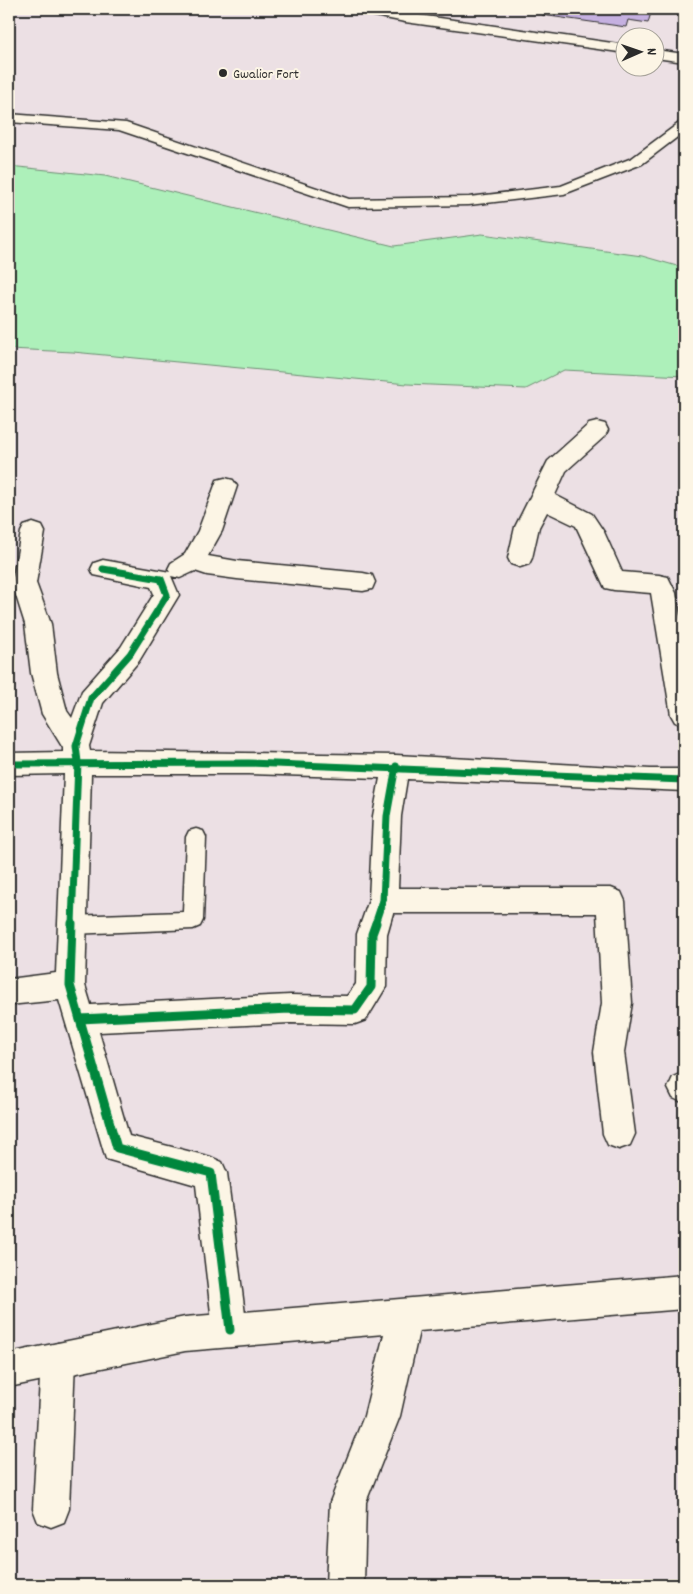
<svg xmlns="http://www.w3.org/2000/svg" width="693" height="1594" viewBox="0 0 693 1594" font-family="Dekko,sans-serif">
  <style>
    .green { fill: #adf0ba; stroke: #6c8e72 }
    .building { fill: #c5b0e0; stroke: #2b2b2b }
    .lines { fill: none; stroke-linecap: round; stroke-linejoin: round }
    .lane-casing { stroke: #2b2b2b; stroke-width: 3 }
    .street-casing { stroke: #2b2b2b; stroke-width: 3 }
    .secondary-casing { stroke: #2b2b2b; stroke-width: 3 }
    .lane { fill: #fcf5e5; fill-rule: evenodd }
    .street { fill: #fcf5e5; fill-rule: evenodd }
    .secondary { fill: #fcf5e5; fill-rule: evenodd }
    .cycleway-far1-casing { stroke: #fcf5e5; stroke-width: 10 }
    .cycleway-casing { stroke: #fcf5e5; stroke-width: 12 }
    .cycleway-far1 { stroke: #00873e; stroke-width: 7 }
    .cycleway { stroke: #00873e; stroke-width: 9 }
    .poi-dot { fill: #2b2b2b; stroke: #fcf5e5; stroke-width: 2 }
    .labels { text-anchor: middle; stroke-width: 4; stroke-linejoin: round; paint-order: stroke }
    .far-poi-label { font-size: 14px; fill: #2b2b2b; stroke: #fcf5e5; text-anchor: start }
  </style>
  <rect width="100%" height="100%" fill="#ece0e4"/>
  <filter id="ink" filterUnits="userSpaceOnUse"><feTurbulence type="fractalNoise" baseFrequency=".02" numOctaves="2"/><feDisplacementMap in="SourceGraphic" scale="10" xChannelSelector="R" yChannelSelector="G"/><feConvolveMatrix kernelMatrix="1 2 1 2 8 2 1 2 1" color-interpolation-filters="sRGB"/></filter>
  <g filter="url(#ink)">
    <!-- green -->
    <path class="green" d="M9 166 105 176 394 246 482 234 642 256 684 268V376L564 370 526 389 407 384 73 352 9 349Z"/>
    <!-- building -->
    <path class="building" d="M545 9H652L648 23 628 20 626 27 542 15Z"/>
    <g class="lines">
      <!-- lane casing -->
      <g class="lane-casing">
        <g id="lane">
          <path d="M354 9H377L626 45V53L405 22 360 13Z"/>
          <path d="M656 50 684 54V62L656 58Z"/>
          <path d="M9 114 126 123 349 199 469 197 561 186 632 158 679 123 684 122V132L642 164 564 194 469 205 348 207 119 130 9 122Z"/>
          <path d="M196 829 203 831 206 837 203 920 200 926 193 929 71 934 64 931 61 925 64 919 71 916 183 912 186 837 189 831Z"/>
        </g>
      </g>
      <!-- street casing -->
      <g class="street-casing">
        <g id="street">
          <path d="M597 422 605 424 608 430 605 436 566 471 555 495 592 514 604 532 622 572 659 575 668 577 676 593 684 639V726L675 722 671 715 651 593 614 590 605 588 576 526 547 512 539 527 532 558 529 564 520 567 511 564 508 558 515 527 548 461 589 424Z"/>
          <path d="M225 478 233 480 237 486 222 531 208 556 237 561 363 573 372 575 375 582 372 589 363 591 237 579 207 575 195 571 180 578 171 576 179 595 139 661 103 703 89 746 90 751 396 755 650 769H684V791L407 779 401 816 398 888H611L621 892 625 901 632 1003 624 1052 635 1134 630 1145 619 1149 608 1145 603 1134 594 1052 602 1003 597 913H393L387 934 386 987 366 1020 355 1024 290 1023 99 1032 129 1136 211 1157 222 1162 227 1173 247 1330 242 1342 230 1347 218 1342 213 1330 196 1185 106 1159 59 1000 9 1005V979L56 973 64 774 9 775V753L63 752V748L42 714 31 673 25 624 12 583 21 532 24 526 33 523 42 526 45 532 36 583 51 624 57 673 67 711 72 718 82 691 121 647 154 594 151 587 94 575 91 569 94 563 103 560 170 572 168 569 171 563 185 554 198 531 217 480ZM91 774H249L380 778 373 816 369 900 357 934 356 984 347 996 290 995 91 1005 85 985Z"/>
          <path d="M684 1072V1103L673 1098 668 1088 673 1077Z"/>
          <path d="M58 1343 70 1348 75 1360 69 1509 64 1522 51 1527 38 1522 33 1509 41 1360 46 1348Z"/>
        </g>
      </g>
      <!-- secondary casing -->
      <g class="secondary-casing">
        <path id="secondary" d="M684 1275V1309L419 1331 400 1416 366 1502 364 1585H326L330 1502 364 1416 384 1334 185 1351 9 1387V1353L185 1317Z"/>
      </g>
      <!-- lane -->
      <use href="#lane" class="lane"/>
      <!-- street -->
      <use href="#street" class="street"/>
      <!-- secondary -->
      <use href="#secondary" class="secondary"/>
      <!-- cycleway-far1 casing -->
      <g class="cycleway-far1-casing">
        <g id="cycleway-far1">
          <path d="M9 764 249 763 684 780"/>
          <path d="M72 924 78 762 76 746 91 698 130 654 167 595 161 579 103 569"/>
          <path d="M375 924 383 900 387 816 396 766"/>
        </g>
      </g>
      <!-- cycleway casing -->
      <g class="cycleway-casing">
        <g id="cycleway">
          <path d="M72 923 70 985 117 1148 211 1173 230 1330"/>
          <path d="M80 1019 290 1009 355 1010 371 987 372 934 376 923"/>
        </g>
      </g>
      <!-- cycleway-far1 -->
      <use href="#cycleway-far1" class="cycleway-far1"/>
      <!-- cycleway -->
      <use href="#cycleway" class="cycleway"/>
    </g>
  </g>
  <!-- markers -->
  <circle class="poi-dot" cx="223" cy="73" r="5"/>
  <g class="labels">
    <!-- far-poi labels -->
    <g class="far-poi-label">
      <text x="233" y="78">Gwalior Fort</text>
    </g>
  </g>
  <!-- margin -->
  <rect width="693" height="1594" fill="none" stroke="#fcf5e5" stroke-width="30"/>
  <rect x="15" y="15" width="663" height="1564" fill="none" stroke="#2b2b2b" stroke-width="2" filter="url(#ink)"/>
  <!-- north arrow -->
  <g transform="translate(640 52) rotate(88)"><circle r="24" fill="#fcf5e5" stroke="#a8a49b"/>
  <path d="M0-4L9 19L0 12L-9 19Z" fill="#2b2b2b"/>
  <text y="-8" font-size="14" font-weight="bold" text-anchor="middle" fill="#2b2b2b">N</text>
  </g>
</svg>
